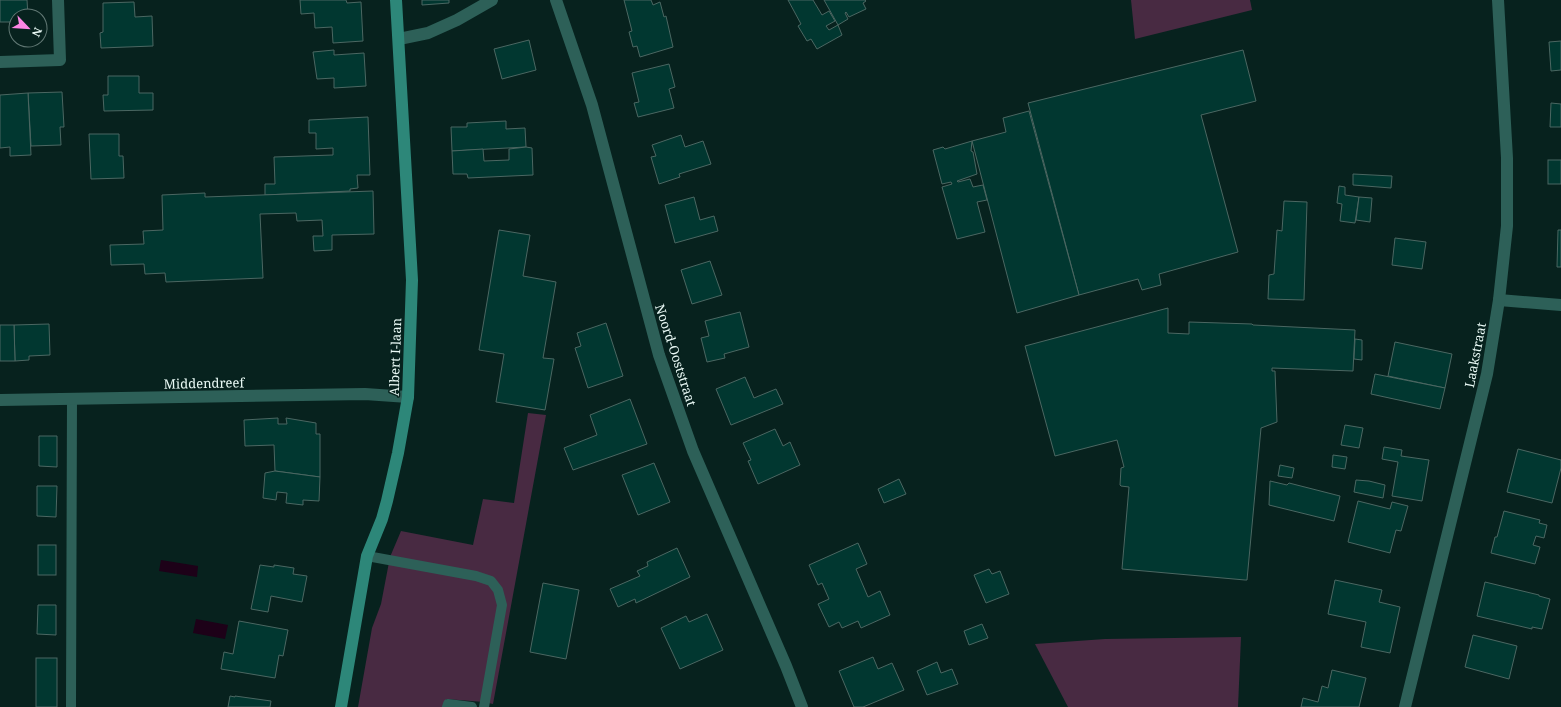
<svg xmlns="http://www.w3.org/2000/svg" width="1561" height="707" viewBox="0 0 1561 707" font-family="'Noto Serif',serif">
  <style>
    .green { fill: #482a42 }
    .water { fill: #1d0118 }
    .building { fill: #013730; stroke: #4b6762 }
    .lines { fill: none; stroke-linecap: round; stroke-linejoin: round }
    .lane { stroke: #2d6058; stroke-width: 10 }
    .street { stroke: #2d6058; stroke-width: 12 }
    .secondary { stroke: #2d8779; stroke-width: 12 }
    .labels { text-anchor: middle; stroke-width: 3; stroke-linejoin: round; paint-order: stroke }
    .street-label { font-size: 13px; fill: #e9f9f5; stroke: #07221e }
  </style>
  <rect width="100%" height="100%" fill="#07221e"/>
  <!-- green -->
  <g class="green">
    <path d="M1131 0H1250L1252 10 1135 39Z"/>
    <path d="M528 413 546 415 493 704 484 702 446 699 445 707H358L372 628 381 604 390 557 401 531 473 545 483 499 514 503Z"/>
    <path d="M1241 637 1238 707H1068L1035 644 1105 639Z"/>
  </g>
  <!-- water -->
  <g class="water">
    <path d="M161 560 198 566 197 577 159 571Z"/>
    <path d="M196 619 228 625 225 639 193 633Z"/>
  </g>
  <!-- building -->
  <g class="building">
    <path d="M0 0H27L28 16H16V22H0Z"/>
    <path d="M300 0H346L347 3 361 2 363 41 333 43 332 27 315 28 314 13 301 14Z"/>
    <path d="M422 0H449V3L422 5Z"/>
    <path d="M624 0H651L653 5 660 2 664 17 666 16 673 47 640 57 637 46 633 47 629 32 632 31Z"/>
    <path d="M788 0H813L822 15 829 11 835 21 826 26 829 30 838 25 842 35 817 49 811 39 807 41 798 26 801 24Z"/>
    <path d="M824 0H865L866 1 863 3 866 9 849 17 846 12 845 13 848 19 838 25Z"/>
    <path d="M134 2 135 17 152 16 153 46 101 48 100 33 103 32V3Z"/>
    <path d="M529 40 536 70 502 79 494 49Z"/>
    <path d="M1561 41V70L1551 71 1549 42Z"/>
    <path d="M334 50V55L364 53 366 86 334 88V78L317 79 313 52Z"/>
    <path d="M1243 50 1256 101 1201 115 1238 252 1159 274 1161 285 1142 290 1138 279 1079 295 1028 103Z"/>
    <path d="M669 64 675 87 669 89 674 108 638 117 634 103 639 102 632 73Z"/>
    <path d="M108 76H139V93H153V110L104 111 103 95H108Z"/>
    <path d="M62 92 64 127H60L61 145 31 146 28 93Z"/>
    <path d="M28 93 31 155 10 156V147L0 148V95Z"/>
    <path d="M1551 103 1561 104V127H1550Z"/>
    <path d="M1029 111 1079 295 1017 313 972 141 1006 132 1003 118Z"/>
    <path d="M368 117 370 175H357L358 188 350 189V191L265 195V184H275L274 157 333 155V148L316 149V133H309V120Z"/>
    <path d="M506 121V129L525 128 526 147 452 151 451 127H467V123Z"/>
    <path d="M89 134H119V156H123L124 178 91 179Z"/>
    <path d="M681 135 685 147 703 141 711 164 679 174 680 177 659 184 651 157 656 156 652 145Z"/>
    <path d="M972 141 971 151 973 152 977 174 957 181 958 182 970 179 973 187 983 185 987 200 977 202 985 232 957 239 942 187 952 184 951 182 942 184 933 150 943 147 945 149Z"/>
    <path d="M526 147 532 148 533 175 468 178 467 174H453L452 151 483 149 484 161 509 160V149Z"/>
    <rect x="1548" y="160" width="13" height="24"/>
    <path d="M1353 174 1392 176 1391 188 1353 185Z"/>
    <path d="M1339 186 1345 187V195L1359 197 1355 223 1340 221 1342 204 1337 203Z"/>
    <path d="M373 191 374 234 332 235V250L314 251 313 236H323L322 220 297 221 296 213 260 214 263 278 166 282 165 273 145 274 144 264 111 265 110 245 144 244 143 231 163 230 162 195 205 193V197Z"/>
    <path d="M694 197 700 220 714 216 718 231 675 243 665 205Z"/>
    <path d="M1359 197 1372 198 1370 222 1356 220Z"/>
    <path d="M1284 201 1307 202 1304 300 1268 299 1269 275 1274 274 1277 230 1282 231Z"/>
    <path d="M499 230 530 235 523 276 556 282 543 358 554 359 545 410 496 402 504 354 479 350Z"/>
    <path d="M1558 230H1561V267H1557Z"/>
    <path d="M1395 238 1426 242 1422 269 1392 265Z"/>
    <path d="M710 261 722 295 692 304 681 270Z"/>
    <path d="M1168 308V333L1189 334V322L1252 324 1253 325 1355 330 1353 371 1272 368V371H1275L1277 422 1261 428 1247 580H1245L1122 569 1129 487 1121 486 1120 485 1121 468 1124 467 1117 440 1055 456 1025 346Z"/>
    <path d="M740 312 749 347 724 354 725 358 707 362 701 338 709 336 705 321Z"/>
    <path d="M606 323 623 376 588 388 575 348 581 346 577 333Z"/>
    <path d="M49 324 50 355 29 356V360L15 361 14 325Z"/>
    <path d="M0 325H14L15 361H0Z"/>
    <path d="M1355 339 1362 340V360L1354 359Z"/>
    <path d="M1395 342 1452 354 1445 388 1388 376Z"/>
    <path d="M1375 374 1445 388 1440 409 1371 394Z"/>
    <path d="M745 377 754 398 776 389 783 404 731 425 716 389Z"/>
    <path d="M630 399 647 444 573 470 564 448 597 435 590 415Z"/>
    <path d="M278 418V424H287L286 418 316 423V434H320V477L275 471 274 445 245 446 244 420Z"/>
    <path d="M1345 425 1363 428 1359 448 1341 445Z"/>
    <path d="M775 429 783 446 790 442 800 465 758 484 748 461 751 460 743 443Z"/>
    <path d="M39 436H57V467L39 466Z"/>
    <path d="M1384 447 1402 450 1401 456 1429 460 1422 501 1392 496 1398 462 1382 459Z"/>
    <path d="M1518 449 1561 460V468L1552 503 1507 492Z"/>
    <path d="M1333 455 1347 457 1345 469 1332 467Z"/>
    <path d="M654 463 670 502 638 515 622 475Z"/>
    <path d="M1280 465 1294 468 1292 478 1278 476Z"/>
    <path d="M275 471 320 477 319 501 303 500V505L286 503 287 493 277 492 276 500 263 498 265 473Z"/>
    <path d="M899 479 906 494 884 503 878 489Z"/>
    <path d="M1356 480 1369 481 1385 485 1383 498 1354 492Z"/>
    <path d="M1270 481 1287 485 1289 483 1340 496 1334 521 1269 505Z"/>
    <path d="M37 486H57L56 517 37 516Z"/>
    <path d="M1358 501 1390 509 1392 502 1408 506 1401 531 1396 530 1390 553 1348 542Z"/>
    <path d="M1504 511 1540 520 1539 523 1547 525 1544 538 1536 536 1533 545 1540 547 1535 564 1491 553 1495 537H1497Z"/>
    <path d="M858 543 867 564 856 569 868 597 880 591 890 615 861 628 858 621 842 628 839 622 829 627 818 604 829 599 822 583 818 585 809 565Z"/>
    <rect x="38" y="545" width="18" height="30"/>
    <path d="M677 548 690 577 636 603 635 599 618 607 610 589 640 576 637 571 648 566 647 562Z"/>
    <path d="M260 565 274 567V565L294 568 293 574 307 576 302 602 271 596 268 612 251 609Z"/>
    <path d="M989 569 992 574 1000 571 1009 594 986 603 974 575Z"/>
    <path d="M1335 580 1382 590 1379 602 1400 607 1390 653 1361 647 1366 622 1328 614Z"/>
    <path d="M1485 582 1539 595V596L1550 599 1542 629 1532 627V629L1477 616Z"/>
    <path d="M543 583 579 590 566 659 530 652Z"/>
    <path d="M38 605H56V635L37 634Z"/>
    <path d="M707 614 723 650 680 669 661 628 686 616 689 622Z"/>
    <path d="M239 621 288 630 283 656 279 655 275 678 221 669 224 652 233 654Z"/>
    <path d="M982 624 988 638 969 645 964 631Z"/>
    <path d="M1473 635 1517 646 1509 679 1465 667Z"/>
    <path d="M873 657 878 669 892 663 904 690 863 707H854L839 671Z"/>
    <rect x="36" y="658" width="21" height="49"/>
    <path d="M937 662 941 673 952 669 958 684 927 695 917 671Z"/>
    <path d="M1332 670 1366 678 1359 707H1301L1303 698 1318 702 1322 686 1328 688Z"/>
    <path d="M230 696 235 697V696L271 701 270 707H228Z"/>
  </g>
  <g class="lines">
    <!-- lane -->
    <g class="lane">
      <path d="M367 556 476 576 491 581 498 590 502 605 484 707"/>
      <path d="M71 707 72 399"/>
      <path d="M447 707 448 704 472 707"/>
    </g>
    <!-- street -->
    <g class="street">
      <path d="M556 0 592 105 659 355 693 451 786 666 802 707"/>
      <path d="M399 39 428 33 457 20 492 0"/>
      <path d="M0 62 60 60 58 0"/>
      <path d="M1499 300 1561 305"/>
      <path d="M0 400 365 394 408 397"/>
      <path d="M1405 707 1487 374 1499 300 1507 226V158L1498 0"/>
    </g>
    <!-- secondary -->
    <path class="secondary" d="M341 707 367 556 382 519 387 501 398 453 408 397 412 280 396 0"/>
  </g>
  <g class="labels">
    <!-- street labels -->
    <g class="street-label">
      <text transform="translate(676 355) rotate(72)" y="5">Noord-Ooststraat</text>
      <text transform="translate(1475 355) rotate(-79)" y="5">Laakstraat</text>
      <text transform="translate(395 357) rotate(-88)" y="5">Albert I-laan</text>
      <text transform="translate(204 383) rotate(-1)" y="5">Middendreef</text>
    </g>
  </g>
  <!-- north arrow -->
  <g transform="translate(28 28) rotate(115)"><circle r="19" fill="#07221e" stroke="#617874"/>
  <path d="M0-3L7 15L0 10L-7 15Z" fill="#fc86e4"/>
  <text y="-6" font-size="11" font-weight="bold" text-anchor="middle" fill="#e9f9f5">N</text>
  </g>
</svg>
